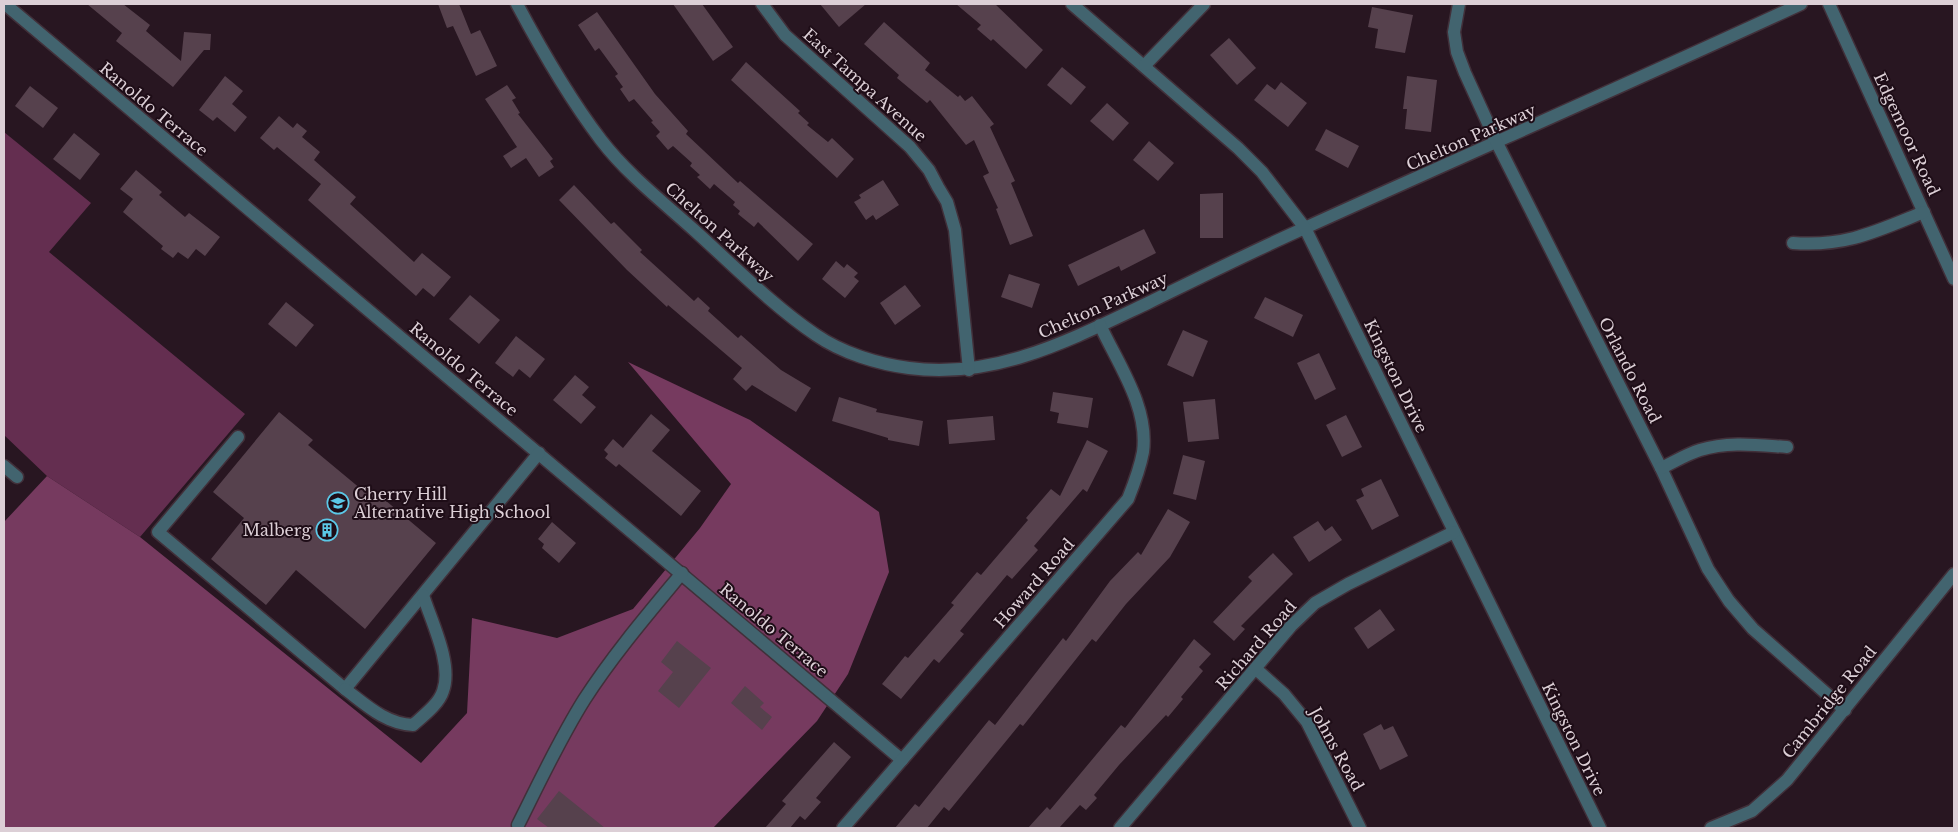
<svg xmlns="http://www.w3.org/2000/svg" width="1958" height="832" font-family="'Libre Baskerville',serif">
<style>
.green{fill:#642e50}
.forest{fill:#763a5f}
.building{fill:#56414d}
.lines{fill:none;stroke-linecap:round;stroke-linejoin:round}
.minor-casing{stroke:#41303a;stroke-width:15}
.minor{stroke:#42646f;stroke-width:12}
.labels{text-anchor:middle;stroke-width:4;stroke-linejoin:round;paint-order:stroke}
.street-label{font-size:16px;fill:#dccfd6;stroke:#1e0d17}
.poi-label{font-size:16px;fill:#dccfd6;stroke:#1e0d17;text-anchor:start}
</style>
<rect width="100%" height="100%" fill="#281621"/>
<polygon class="green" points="4,132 91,203 49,252 245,414 140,537 47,476 4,435"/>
<polygon class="forest" points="628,362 750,420 879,512 889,572 848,674 817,721 713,828 4,828 4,522 47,476 140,537 421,763 467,713 472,618 557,638 633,609 700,528 731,484"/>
<g class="building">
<polygon points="87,4 123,4 150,25 146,31 181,61 184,32 211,34 210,50 204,50 173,87 116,41 122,33"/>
<polygon points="438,4 459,4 471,34 480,30 497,66 476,76 453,26 447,28"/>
<polygon points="673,4 702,4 733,47 713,61"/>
<polygon points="820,4 866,4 839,27"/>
<polygon points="956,4 995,4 1043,50 1026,69 993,39 991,41 977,29 981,25"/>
<polygon points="1372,7 1413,15 1405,53 1375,48 1378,29 1368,27"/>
<polygon points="597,12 655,94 688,131 686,134 738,183 740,181 813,244 798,261 758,222 754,227 738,214 740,211 733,205 735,202 714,184 710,189 697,177 700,175 690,166 692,163 673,146 668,150 656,136 660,132 651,122 653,121 634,99 629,102 620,89 623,87 615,76 618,74 599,48 595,51 578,25"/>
<polygon points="884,22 930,63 925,70 958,97 960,95 965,101 972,96 994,124 990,127 1015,181 1011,183 1033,236 1010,245 996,209 998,208 983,176 989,173 974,140 966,145 930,100 927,103 897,78 899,75 864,44"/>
<polygon points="1229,38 1256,68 1237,85 1210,55"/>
<polygon points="746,62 800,111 798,113 809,123 807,125 828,142 832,138 854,159 837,178 731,80"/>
<polygon points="1062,67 1086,87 1071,105 1047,85"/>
<polygon points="225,76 243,91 232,104 247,117 235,132 217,117 213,121 199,110"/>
<polygon points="1407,76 1437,80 1431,132 1405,129 1407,109 1403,109"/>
<polygon points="1281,82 1307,103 1288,127 1254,100 1267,84 1275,90"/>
<polygon points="507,85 516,98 512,100 520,113 518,114 553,159 550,161 554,167 539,177 526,158 511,168 503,156 517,147 485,99"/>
<polygon points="30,86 58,108 43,128 15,106"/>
<polygon points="1107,103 1129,123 1113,141 1090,121"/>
<polygon points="279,116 293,128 297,123 307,131 302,137 320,152 314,160 356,197 350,204 414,262 422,253 451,277 434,297 423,288 416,296 308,200 321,184 277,147 274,150 260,138"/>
<polygon points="1326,129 1359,146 1348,168 1315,150"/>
<polygon points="74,133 100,154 80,180 53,159"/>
<polygon points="1149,141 1174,163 1158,181 1133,160"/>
<polygon points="136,170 162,192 159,195 185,217 189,213 220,237 205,256 196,249 188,259 178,252 173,258 161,249 163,246 123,212 133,199 120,189"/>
<polygon points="883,180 899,205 876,220 873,215 866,220 854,202 861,198 859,195"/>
<polygon points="574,185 611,224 614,222 642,250 640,252 694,301 698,297 710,308 708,311 738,338 741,335 781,370 811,388 796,412 752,385 746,391 733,379 742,368 668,305 667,307 627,270 559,200"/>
<polygon points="1223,193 1223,238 1200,238 1200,194"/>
<polygon points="1144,229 1156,253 1121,271 1119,266 1078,286 1068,265"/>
<polygon points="836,261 844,268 847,264 858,273 854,277 859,281 845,298 822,279"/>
<polygon points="1009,274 1040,284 1032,308 1001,297"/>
<polygon points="905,285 921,306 895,325 880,303"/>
<polygon points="470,295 500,320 479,344 449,319"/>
<polygon points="1265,297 1303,315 1293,337 1254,318"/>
<polygon points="286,302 314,325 296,347 268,324"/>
<polygon points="1183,330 1208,341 1193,377 1167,365"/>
<polygon points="516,336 545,359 530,378 519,369 513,377 495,363"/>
<polygon points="1319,353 1336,389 1315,400 1297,363"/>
<polygon points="575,375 589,387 582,395 596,407 581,424 553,400"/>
<polygon points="1053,392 1093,398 1088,428 1057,423 1059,413 1050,411"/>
<polygon points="839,397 877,409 876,412 923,421 919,446 888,440 888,438 832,421"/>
<polygon points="1215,399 1219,439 1188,442 1183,402"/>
<polygon points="279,412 313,440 308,445 367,494 372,489 436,543 365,629 296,570 266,605 211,559 244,518 213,492"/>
<polygon points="651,414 670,430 652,451 701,491 681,516 619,464 616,467 605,458 608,454 604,450 613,439 623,448"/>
<polygon points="1346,415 1362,447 1342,457 1326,425"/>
<polygon points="993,416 995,440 949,444 947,420"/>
<polygon points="1087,440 1108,451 1087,492 1083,489 1034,546 1038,550 1012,579 1007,575 960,631 964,634 939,663 934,659 901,699 882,684 905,656 908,658 954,605 951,603 977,572 981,575 1028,520 1026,518 1051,489 1060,496"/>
<polygon points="1183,455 1205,461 1196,500 1173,494"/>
<polygon points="1381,479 1399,516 1372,530 1356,500 1364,496 1361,489"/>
<polygon points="1168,509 1190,522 1170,557 1126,604 1096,642 1092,639 1023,726 1020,724 949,811 944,807 927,828 895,828 915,804 919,807 989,720 995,725 1063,638 1066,641 1110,581 1138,552 1141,555"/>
<polygon points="1318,521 1325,531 1332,526 1342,540 1309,562 1293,537"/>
<polygon points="552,522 576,543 559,563 542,548 544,544 538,539"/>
<polygon points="1273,553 1293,574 1241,626 1245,629 1234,641 1213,622 1252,581 1248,577"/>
<polygon points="1380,609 1395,630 1368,649 1354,628"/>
<polygon points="1194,639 1211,654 1199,667 1203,671 1181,697 1183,699 1168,717 1166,715 1119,765 1094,795 1097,798 1086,810 1080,805 1059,828 1028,828 1047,807 1050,810 1121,725 1125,728"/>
<polygon points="677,641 711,668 679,708 658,691 673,672 661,662"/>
<polygon points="745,686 764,703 760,707 772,717 762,730 731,703"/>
<polygon points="1381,724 1384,730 1393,726 1408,756 1380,770 1363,734"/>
<polygon points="834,742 851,757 816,798 821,802 805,820 800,816 790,828 765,828 786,804 782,801"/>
<polygon points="559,791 605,828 549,828 537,819"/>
</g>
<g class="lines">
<g class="minor-casing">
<g id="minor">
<polyline points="5,4 902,760"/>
<path d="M517 4C542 51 569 98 601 140 627 174 663 202 694 230 734 266 772 305 816 335 842 353 878 364 909 368 995 380 1072 339 1148 303 1201 277 1253 251 1307 227 1472 152 1637 80 1801 4"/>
<polyline points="762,4 785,35 910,147 929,170 938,187 947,202 955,230 969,370"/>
<polyline points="1072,4 1238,148 1262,172 1305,228 1600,828"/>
<polyline points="1459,4 1454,32 1457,52 1465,73 1497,143 1661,468 1708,569 1729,601 1753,629 1845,710"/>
<polyline points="1829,4 1954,279"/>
<polyline points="1145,65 1204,4"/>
<path d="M1793 243C1846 247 1877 231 1924 212"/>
<polyline points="238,437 158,532 345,689 539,453"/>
<polyline points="4,466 17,477"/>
<path d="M1661 468C1674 462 1687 454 1700 450 1728 441 1758 445 1787 447"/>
<polyline points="1256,669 1284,694 1307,722 1360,828"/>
<path d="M345 689C366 705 386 724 413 725 423 716 439 704 443 691 453 664 431 621 423 595"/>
<path d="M518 825C539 783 559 740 584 700 613 655 648 614 682 573"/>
<path d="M843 828 1128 499C1134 484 1140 468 1143 452 1149 407 1118 364 1100 325"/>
<polyline points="1120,828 1291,626 1315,603 1348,584 1454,532"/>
<polyline points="1711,828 1752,811 1787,780 1954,574"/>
</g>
</g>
<use href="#minor" class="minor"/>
</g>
<defs>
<g id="school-ring" transform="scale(1.125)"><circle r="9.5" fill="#1e0d17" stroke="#5bc8e7" stroke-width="1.5"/><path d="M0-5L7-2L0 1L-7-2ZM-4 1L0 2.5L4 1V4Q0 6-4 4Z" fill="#5bc8e7"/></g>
<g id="building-ring" transform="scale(1.125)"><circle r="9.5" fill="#1e0d17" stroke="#5bc8e7" stroke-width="1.5"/><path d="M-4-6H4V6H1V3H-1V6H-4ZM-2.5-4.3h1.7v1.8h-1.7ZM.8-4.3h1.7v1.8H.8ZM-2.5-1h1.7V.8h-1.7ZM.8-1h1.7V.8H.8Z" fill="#5bc8e7"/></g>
</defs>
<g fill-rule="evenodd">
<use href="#school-ring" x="338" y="503"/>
<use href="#building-ring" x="327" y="530"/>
</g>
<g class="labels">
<g class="street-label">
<text transform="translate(865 85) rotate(42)" y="6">East Tampa Avenue</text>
<text transform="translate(154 109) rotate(40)" y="6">Ranoldo Terrace</text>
<text transform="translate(1907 134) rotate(65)" y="6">Edgemoor Road</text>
<text transform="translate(1471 137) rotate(-24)" y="6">Chelton Parkway</text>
<text transform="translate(720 232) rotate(42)" y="6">Chelton Parkway</text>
<text transform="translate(1103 305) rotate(-24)" y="6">Chelton Parkway</text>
<text transform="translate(464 369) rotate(40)" y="6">Ranoldo Terrace</text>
<text transform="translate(1630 370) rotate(63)" y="6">Orlando Road</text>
<text transform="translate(1396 376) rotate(64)" y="6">Kingston Drive</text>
<text transform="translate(1034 583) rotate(-49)" y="6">Howard Road</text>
<text transform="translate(774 630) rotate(40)" y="6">Ranoldo Terrace</text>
<text transform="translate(1256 645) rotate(-49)" y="6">Richard Road</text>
<text transform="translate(1829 702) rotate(-51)" y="6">Cambridge Road</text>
<text transform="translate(1574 739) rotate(64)" y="6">Kingston Drive</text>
<text transform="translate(1337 749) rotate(61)" y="6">Johns Road</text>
</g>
<g class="poi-label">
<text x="354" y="500">Cherry Hill<tspan x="354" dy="18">Alternative High School</tspan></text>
<text x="311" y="536" text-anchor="end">Malberg</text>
</g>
</g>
<rect width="1958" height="832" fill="none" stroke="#dccfd6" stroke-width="10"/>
</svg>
